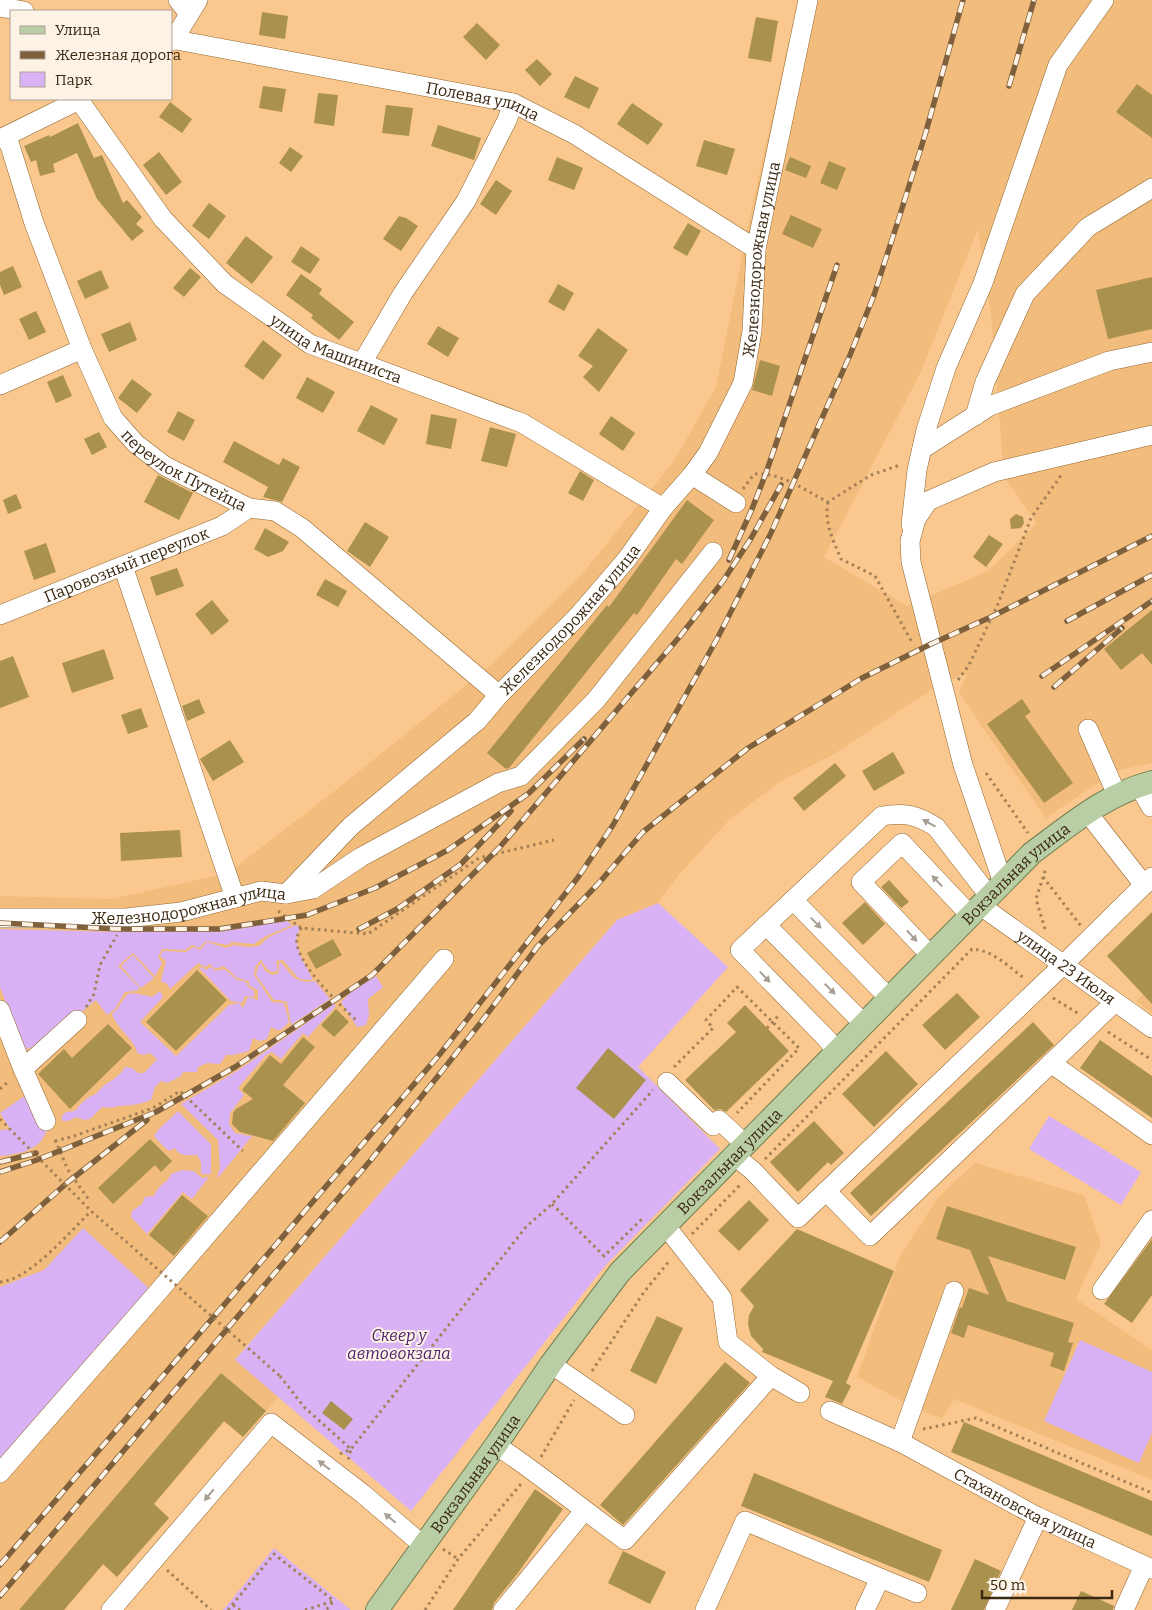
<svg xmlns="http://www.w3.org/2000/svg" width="1152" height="1610" font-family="Bitter,serif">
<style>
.built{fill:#f2bc7c;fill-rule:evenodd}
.green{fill:#d8b2f5}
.building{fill:#aa914d}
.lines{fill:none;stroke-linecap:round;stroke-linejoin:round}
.minor-casing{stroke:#91652c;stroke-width:20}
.major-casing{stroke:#707e4c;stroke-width:24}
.path{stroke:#a48056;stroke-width:3;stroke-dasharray:2.5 4;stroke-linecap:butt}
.minor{stroke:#fff;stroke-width:19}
.major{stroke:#bacea6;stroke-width:22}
.rail-casing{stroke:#7e603d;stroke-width:5.5}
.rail{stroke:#fcf2e6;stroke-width:4;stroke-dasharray:11;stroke-linecap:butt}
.path-bridge{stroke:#a48056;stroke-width:3;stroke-dasharray:2.5 4;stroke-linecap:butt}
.oneway{fill:#a79e94}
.labels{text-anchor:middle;stroke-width:4;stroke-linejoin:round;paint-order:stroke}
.street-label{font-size:16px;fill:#3b2811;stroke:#fcf2e6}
.park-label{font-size:16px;font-style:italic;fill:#50206e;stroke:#fcf2e6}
</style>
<rect width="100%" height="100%" fill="#fac88f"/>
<g class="built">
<path d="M798 0H1152V763L1116 771 1046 818 959 693 967 673 937 686 834 754 781 781 730 819 678 876 658 903 617 920 235 1359 279 1397 243 1437 224 1422 154 1504 169 1518 117 1577 103 1565 64 1610H0V896L112 899 228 873 346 782 491 665 582 574 674 461 716 387 750 216ZM978 229 991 315 1004 477 1037 523 988 571 907 606 824 557 920 374Z"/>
<polygon points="1152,986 1152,1013 1136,1001"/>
<polygon points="975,1163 1084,1195 1101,1243 1076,1299 1152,1350 1152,1480 954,1399 942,1419 913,1407 857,1377 900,1256 939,1196"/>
</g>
<g class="green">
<polygon points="658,903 728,967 638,1067 720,1149 605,1266 411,1511 235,1360 617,920"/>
<polygon points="287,921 292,925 266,936 254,944 232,942 227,945 206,941 199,948 192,945 185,950 162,949 158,957 162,963 155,976 133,953 118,966 139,987 139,990 125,992 115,1009 107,1015 96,1000 44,1043 24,1050 0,987 0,929 119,932 218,932"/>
<path d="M296 925 300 928 296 939 300 955 313 980 299 979 283 960 276 961 278 971C268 974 266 967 261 960L255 967 254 975 272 1002 284 1003 289 1022 281 1030H277L271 1027 267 1039 260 1041 253 1038 249 1051 233 1055H226L220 1064 207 1063 198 1067 197 1072H183L181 1076 167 1083 161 1081 155 1087 151 1100C141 1104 133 1105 122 1106 113 1106 113 1109 102 1107L90 1119 84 1120 76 1117 68 1121H63L61 1117 66 1112 75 1111C81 1103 87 1097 96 1094 104 1082 118 1080 125 1067L132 1068 138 1073H144L157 1059 150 1053 143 1055 137 1053C136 1041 117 1029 112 1014 121 1007 121 1000 129 993L139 994 152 997 160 991 163 997 140 1022 176 1056 229 1005 239 1003 243 1008 248 997 258 1000V990L249 986V981L237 978 224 966 215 969 210 964 205 967 198 963 170 989 167 984 161 981 166 961 160 956 163 951 186 952 193 947 200 950 207 942 226 948 234 945 248 947 259 946 269 937Z"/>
<polygon points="133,955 154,978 141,988 121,966"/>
<path d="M261 963 265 971 273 975 279 973V963H282C292 977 297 984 315 981L330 999 291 1025 287 1002 279 1000H274L256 975 258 967Z"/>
<polygon points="201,967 206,970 211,967 215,971 224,969 237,980 247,982 247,986 254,991 254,997 245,996 242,1003 231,1001 199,968"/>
<polygon points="376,976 383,987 368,999 369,1016 366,1025 357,1027 341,1002 350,993"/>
<polygon points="334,1004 336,1006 308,1037 303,1033 281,1059 272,1052 266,1055 238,1088 244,1095 230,1113 229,1124 235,1133 249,1136 253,1135 217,1179 220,1167 218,1140 181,1104 237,1071"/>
<path d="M26 1095 47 1130C40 1151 19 1154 0 1156V1130L10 1129 0 1113Z"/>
<path d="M178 1111 211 1144V1174H201V1162L197 1155C187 1155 180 1157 175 1148L170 1151 164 1147 154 1136 158 1130Z"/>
<polygon points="1049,1116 1141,1172 1121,1205 1029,1149"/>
<path d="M182 1170 194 1171 202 1178 209 1177 192 1199 183 1192 147 1234 131 1217 132 1211 142 1204 145 1197 154 1196C159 1183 167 1184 171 1174Z"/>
<polygon points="83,1228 152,1291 0,1466 0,1287 44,1270"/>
<polygon points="1080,1340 1152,1372 1152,1433 1139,1463 1044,1421"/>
<polygon points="274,1548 351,1610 223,1610"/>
</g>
<g class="building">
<polygon points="262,12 288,16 285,39 259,35"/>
<polygon points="756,17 778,21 771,62 748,58"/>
<polygon points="477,23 500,45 486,60 463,37"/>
<polygon points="537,59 552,74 540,86 525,70"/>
<polygon points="575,76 599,88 589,109 564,97"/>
<polygon points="1137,84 1152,95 1152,138 1116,112"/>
<polygon points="263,86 286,89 282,112 259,108"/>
<polygon points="318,93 338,95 334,126 314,123"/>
<polygon points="170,102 192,119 182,133 159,117"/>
<polygon points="632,103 663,124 648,145 617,124"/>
<polygon points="386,105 413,108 409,136 382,133"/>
<polygon points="78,123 94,158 102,155 123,203 127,200 142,217 136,224 144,231 132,241 97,199 77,153 53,164 55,172 40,176 36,160 31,162 24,146 49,135 50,137"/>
<polygon points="438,125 481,138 474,160 431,146"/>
<polygon points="704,140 735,149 727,175 696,166"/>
<polygon points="290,147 303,156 291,172 279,163"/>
<polygon points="159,152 182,182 166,195 143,165"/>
<polygon points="557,157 583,168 574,190 548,180"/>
<polygon points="790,157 811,166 806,178 785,170"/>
<polygon points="829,161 846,168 837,190 820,183"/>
<polygon points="496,180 512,191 496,215 480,204"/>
<polygon points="209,203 226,216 209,239 192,226"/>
<polygon points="791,215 822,229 813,248 782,234"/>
<polygon points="399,216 406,218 418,226 401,251 383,239"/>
<polygon points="688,223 701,231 687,256 673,248"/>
<polygon points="246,236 273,257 252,284 226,263"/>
<polygon points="301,246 320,259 310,274 291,262"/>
<polygon points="13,266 22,287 4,295 0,285 0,272"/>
<polygon points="190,268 201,277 184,297 173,288"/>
<polygon points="101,270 109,288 85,299 77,281"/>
<polygon points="301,274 322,289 319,294 354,322 339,340 311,318 313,315 286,295"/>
<polygon points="1152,277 1152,329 1108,339 1096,290"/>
<polygon points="558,284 574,293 564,311 548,302"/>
<polygon points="36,311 46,332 29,340 19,319"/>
<polygon points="130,322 137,340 109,352 101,334"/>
<polygon points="438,326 459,338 448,357 427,344"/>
<polygon points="598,328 628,350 599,392 583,377 593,366 578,356"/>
<polygon points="263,340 282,355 263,380 244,366"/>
<polygon points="760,360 780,366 772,396 752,390"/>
<polygon points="63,375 72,396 56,403 47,382"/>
<polygon points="307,377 335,392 323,413 296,398"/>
<polygon points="132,379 152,394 137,413 118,398"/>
<polygon points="371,405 398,419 384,445 357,431"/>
<polygon points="178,411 195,420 184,441 167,432"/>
<polygon points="431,414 457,419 451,449 426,444"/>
<polygon points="611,416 635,433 623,451 599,434"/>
<polygon points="490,427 516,434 507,467 481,461"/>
<polygon points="99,432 107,447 92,455 84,439"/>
<polygon points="234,441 279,465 283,458 300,467 282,502 263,497 268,487 223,462"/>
<polygon points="580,471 594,480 583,501 568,493"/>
<polygon points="158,475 193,493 179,520 144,502"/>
<polygon points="16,494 22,508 8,514 3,500"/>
<polygon points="687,500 714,520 682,564 676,559 637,615 634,613 509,768 506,769 487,753 607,605 609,607"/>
<polygon points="1016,514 1023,517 1024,523 1021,528 1011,529 1010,519"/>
<polygon points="365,522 389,537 370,567 347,551"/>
<polygon points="265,528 289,542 283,551 268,557 254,549"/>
<polygon points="989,535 1003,544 986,567 973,557"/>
<polygon points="46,543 56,572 34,580 24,551"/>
<polygon points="177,568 184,586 156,596 150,577"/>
<polygon points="325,579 347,591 338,607 316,595"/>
<polygon points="212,600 229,621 212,635 195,614"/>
<polygon points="1152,610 1152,665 1142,653 1121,670 1104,649"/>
<polygon points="104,649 114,679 72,693 62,663"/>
<polygon points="13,656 29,697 0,708 0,661"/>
<polygon points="199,699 205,713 187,721 182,706"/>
<polygon points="1022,699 1031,712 1025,716 1073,783 1044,803 987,724"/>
<polygon points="141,708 148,727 128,734 121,715"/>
<polygon points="230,740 244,762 213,781 200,759"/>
<polygon points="893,752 905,773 874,791 862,771"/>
<polygon points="835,763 846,776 804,811 793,798"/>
<polygon points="180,830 182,857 121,861 120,833"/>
<polygon points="889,880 909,902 901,908 881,887"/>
<polygon points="865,902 885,924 863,945 842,923"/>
<polygon points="1152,912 1152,1004 1107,956"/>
<polygon points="333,939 342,955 316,969 307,953"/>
<polygon points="197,970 227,1000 176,1051 146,1022"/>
<polygon points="957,993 980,1017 945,1050 922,1025"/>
<polygon points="745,1005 789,1051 726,1112 721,1109 714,1110 685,1080 736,1032 727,1023"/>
<polygon points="336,1009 349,1022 334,1037 321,1025"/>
<polygon points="1033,1022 1054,1045 871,1216 850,1193"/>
<polygon points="108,1024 132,1048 70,1109 38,1074 64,1049 72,1058"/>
<polygon points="303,1037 315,1047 283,1085 305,1103 273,1141 240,1132 232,1124 233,1113 236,1109 253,1099 242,1090 270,1055 281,1064"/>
<polygon points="1100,1040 1152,1076 1152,1118 1080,1068"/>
<polygon points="608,1048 646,1080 614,1119 576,1088"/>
<polygon points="886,1051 918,1084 874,1127 842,1094"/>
<polygon points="814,1121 844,1153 831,1165 828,1162 798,1192 770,1162"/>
<polygon points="150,1139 172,1161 161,1172 155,1165 113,1204 98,1188"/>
<polygon points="182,1195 208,1216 174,1256 149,1235"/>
<polygon points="749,1200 769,1220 739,1251 718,1231"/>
<polygon points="947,1206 1076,1247 1065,1280 988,1256 1007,1301 1074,1323 1068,1342 1073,1343 1064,1371 1050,1366 1054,1353 968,1325 964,1338 951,1333 960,1307 962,1308 969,1288 989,1295 970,1250 936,1239"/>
<polygon points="797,1229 894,1271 846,1383 851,1386 842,1404 825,1397 833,1381 762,1352 763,1349 751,1336 748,1324 749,1315 754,1306 740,1290"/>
<polygon points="1152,1239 1152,1295 1132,1323 1104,1304"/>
<polygon points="657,1316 683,1328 656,1384 630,1371"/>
<polygon points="725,1362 750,1383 623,1525 600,1505"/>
<polygon points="221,1373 266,1411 250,1429 243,1437 224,1421 154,1504 169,1518 117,1577 103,1564 64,1610 19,1610"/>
<polygon points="331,1401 353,1419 344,1430 322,1413"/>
<polygon points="964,1422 1152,1501 1152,1536 951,1452"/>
<polygon points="754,1473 942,1550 929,1582 741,1506"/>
<polygon points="535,1489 563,1509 518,1573 494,1603 492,1610 453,1610"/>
<polygon points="623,1551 666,1572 650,1604 608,1583"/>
<polygon points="975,1559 1001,1571 984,1610 951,1610"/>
<polygon points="1081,1591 1114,1606 1113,1610 1072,1610"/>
</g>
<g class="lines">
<g class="minor-casing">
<g id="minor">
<polyline points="178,0 189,14"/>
<polyline points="0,7 24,11"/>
<path id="s1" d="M171 39 513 103 574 134 756 249"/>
<polyline points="171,41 174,39 198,0"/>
<path id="s2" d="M79 100 163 219 225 284 310 344 522 423 663 508"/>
<path id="s3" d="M7 136 34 223 82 349 113 418 136 444 165 466 249 508 275 511 302 528 499 695"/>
<polyline points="0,139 81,99"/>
<polyline points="362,363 403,293 466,201 507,120 513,103"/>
<polyline points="0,385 82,349"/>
<polyline points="975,416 985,382 1025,294 1088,227 1152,188"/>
<polyline points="922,449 990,406 1109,361 1152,352"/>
<polyline points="692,475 736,503"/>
<polyline points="911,525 917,470 926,430 946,368 983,283 1058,65 1104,0"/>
<polyline points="123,566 235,898"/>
<path id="s4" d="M0 615 222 526 249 508"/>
<polyline points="1088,729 1117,795"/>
<polyline points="1139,786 1151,807"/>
<polyline points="1087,812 1144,885"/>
<polyline points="1003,883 963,765 911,562 910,541 916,519 928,501 994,472 1152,435"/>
<polyline points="286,894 313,889 361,857 498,783 521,776 596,700 713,552"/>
<polyline points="793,900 890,999"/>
<path id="s5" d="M981 906 1152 1028"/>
<path id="s6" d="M0 918H126L181 912 261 891 286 894 351 826 477 721 499 695 578 616 627 559 663 508 692 475 708 453 743 383 752 331 756 249 808 0"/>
<polyline points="766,925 864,1024"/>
<polyline points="931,956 861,882 902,843 971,916"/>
<polyline points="0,1010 23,1069 46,1121"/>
<path d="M837 1051 826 1038 740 950 882 816C904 812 917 815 936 827L990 897"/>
<polyline points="1051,1063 1152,1135"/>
<polyline points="23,1069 77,1020"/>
<polyline points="667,1082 713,1126 719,1120 746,1145"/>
<polyline points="735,1156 753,1171 798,1218 1063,965 1152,877"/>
<polyline points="826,1191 870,1236 1115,1002"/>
<polyline points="665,1225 722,1298 728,1342 771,1376 800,1393"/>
<polyline points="1102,1290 1152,1220"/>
<polyline points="551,1364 625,1415"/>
<path id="s7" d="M830 1411 900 1442 1038 1517 1152 1569"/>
<polyline points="900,1442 954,1291"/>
<path d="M496 1445C541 1475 582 1509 625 1540L771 1376"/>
<polyline points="0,1473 158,1292 444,959"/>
<polyline points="880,1578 917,1593"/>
<polyline points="111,1610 271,1423 363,1494 424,1546"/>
<polyline points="503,1610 584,1511"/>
<polyline points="705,1610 745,1521 880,1578 865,1610"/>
<polyline points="995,1610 1038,1517"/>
<polyline points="1124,1610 1144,1566"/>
</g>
</g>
<g class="major-casing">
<g id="major">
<path id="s8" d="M377 1610 496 1445 551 1364 620 1272 1032 853C1070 825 1106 794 1152 782"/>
</g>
</g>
<g class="path">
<path d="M743 489 754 474C781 472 804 490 828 502L871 475 900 465"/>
<path d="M828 502C824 522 833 540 841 559L875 576 913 644"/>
<polyline points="958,680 969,665 998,604 1031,518 1062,474"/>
<polyline points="986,773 1028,833"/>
<polyline points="1043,877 1081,926"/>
<polyline points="278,911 301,928 368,934 479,858 554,840"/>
<path d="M301 928C300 931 297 935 297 939 294 962 341 1006 357 1021"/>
<polyline points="1045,929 1036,899 1046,868"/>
<polyline points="1053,998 1079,1014"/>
<polyline points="86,1007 94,994 100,965 117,935"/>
<polyline points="767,1028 780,1014"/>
<polyline points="1108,1032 1152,1060"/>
<polyline points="674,1067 713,1028 706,1020 737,987 799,1048 737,1113"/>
<polyline points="0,1089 9,1081"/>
<polyline points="55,1140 68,1170 89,1200"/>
<polyline points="55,1141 74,1136 153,1108 180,1091 243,1151"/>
<path d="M765 1159 972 949C993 950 1009 967 1025 979"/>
<polyline points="552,1204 604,1256 643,1218"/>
<polyline points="692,1234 742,1183"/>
<path d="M0 1282C29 1280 70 1232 91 1211"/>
<polyline points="592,1371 644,1292 670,1260"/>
<polyline points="280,1376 304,1407 351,1449 348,1461"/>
<polyline points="923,1429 976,1418 1152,1493"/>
<polyline points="340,1454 351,1449 526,1227 552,1204 653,1090"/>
<polyline points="541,1457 574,1400"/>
<polyline points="443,1549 458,1559"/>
<polyline points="167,1570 211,1610"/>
<polyline points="233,1605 240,1610"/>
<polyline points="228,1610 274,1554 334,1601"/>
<polyline points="305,1610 334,1601 326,1610"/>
<polyline points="425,1610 458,1559 521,1484"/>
</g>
<use href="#minor" class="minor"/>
<use href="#major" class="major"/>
<g class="rail-casing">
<g id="rail">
<polyline points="1009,86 1034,0"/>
<polyline points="729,560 752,509 766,473 837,265"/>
<polyline points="1067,621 1152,575"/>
<polyline points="1042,676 1152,601"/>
<polyline points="1054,687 1122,628"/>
<polyline points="0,923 120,929 219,929 307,915 375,888 448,850 529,793 584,739"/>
<polyline points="359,929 397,909 461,864 511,811"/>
<polyline points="0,1162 36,1153"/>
<polyline points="0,1172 37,1160 156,1112 235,1067 372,975 499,848 681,635 723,581 750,540 781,485"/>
<polyline points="0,1242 68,1182 147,1120"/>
<polyline points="0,1565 440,1054 579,876 613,825 717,639 771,533 850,355 874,295 898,221 925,135 963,0"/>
<polyline points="0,1596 370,1161 482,1021 538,946 598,884 643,832 748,748 862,678 931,644 991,617 1152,536"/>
</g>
</g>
<use href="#rail" class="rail"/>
<polyline class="path-bridge" points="0,1119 91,1211 280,1376"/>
</g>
<defs><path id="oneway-solid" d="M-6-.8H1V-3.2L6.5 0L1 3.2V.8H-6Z" transform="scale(1.25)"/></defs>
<g class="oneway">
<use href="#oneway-solid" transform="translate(929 823) rotate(-151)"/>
<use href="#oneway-solid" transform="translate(937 881) rotate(-133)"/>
<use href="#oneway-solid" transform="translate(816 923) rotate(46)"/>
<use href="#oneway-solid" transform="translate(912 936) rotate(47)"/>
<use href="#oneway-solid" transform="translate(765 977) rotate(46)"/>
<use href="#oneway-solid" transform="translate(830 989) rotate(45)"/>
<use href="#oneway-solid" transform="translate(324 1465) rotate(-142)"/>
<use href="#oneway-solid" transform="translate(209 1495) rotate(130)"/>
<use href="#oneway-solid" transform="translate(390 1518) rotate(-140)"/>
</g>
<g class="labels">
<g class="street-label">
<text dy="6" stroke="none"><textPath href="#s1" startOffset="318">Полевая улица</textPath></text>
<text dy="6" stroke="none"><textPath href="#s6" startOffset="1105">Железнодорожная улица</textPath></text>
<text dy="6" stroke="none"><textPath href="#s2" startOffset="365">улица Машиниста</textPath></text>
<text dy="6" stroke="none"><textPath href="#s3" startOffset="391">переулок Путейца</textPath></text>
<text dy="6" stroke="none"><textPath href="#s4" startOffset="136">Паровозный переулок</textPath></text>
<text dy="6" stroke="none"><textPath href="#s6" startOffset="685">Железнодорожная улица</textPath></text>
<text dy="6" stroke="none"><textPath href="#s8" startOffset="978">Вокзальная улица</textPath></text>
<text dy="6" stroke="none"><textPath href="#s6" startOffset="190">Железнодорожная улица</textPath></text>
<text dy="6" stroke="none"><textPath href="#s5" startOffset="105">улица 23 Июля</textPath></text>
<text dy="6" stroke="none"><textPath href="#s8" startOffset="572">Вокзальная улица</textPath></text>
<text dy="6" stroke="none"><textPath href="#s8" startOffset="168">Вокзальная улица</textPath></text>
<text dy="6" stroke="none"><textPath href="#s7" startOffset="218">Стахановская улица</textPath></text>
</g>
<g class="park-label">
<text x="399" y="1341">Сквер у<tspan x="399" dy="18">автовокзала</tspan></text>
</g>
</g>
<rect x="10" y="10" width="162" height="90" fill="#fcf2e6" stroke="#afa191"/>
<rect x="20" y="26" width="25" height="8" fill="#bacea6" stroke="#afa191"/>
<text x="55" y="35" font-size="15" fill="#3b2811">Улица</text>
<rect x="20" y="51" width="25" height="8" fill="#7e603d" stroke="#afa191"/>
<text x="55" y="60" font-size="15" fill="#3b2811">Железная дорога</text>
<rect x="20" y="72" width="25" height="15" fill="#d8b2f5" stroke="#afa191"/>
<text x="55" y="85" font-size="15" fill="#3b2811">Парк</text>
<path d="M982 1590v8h130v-8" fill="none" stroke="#3b2811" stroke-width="2.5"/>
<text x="990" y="1590" font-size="15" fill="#3b2811" stroke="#fcf2e6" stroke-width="4" paint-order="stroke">50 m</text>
</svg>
